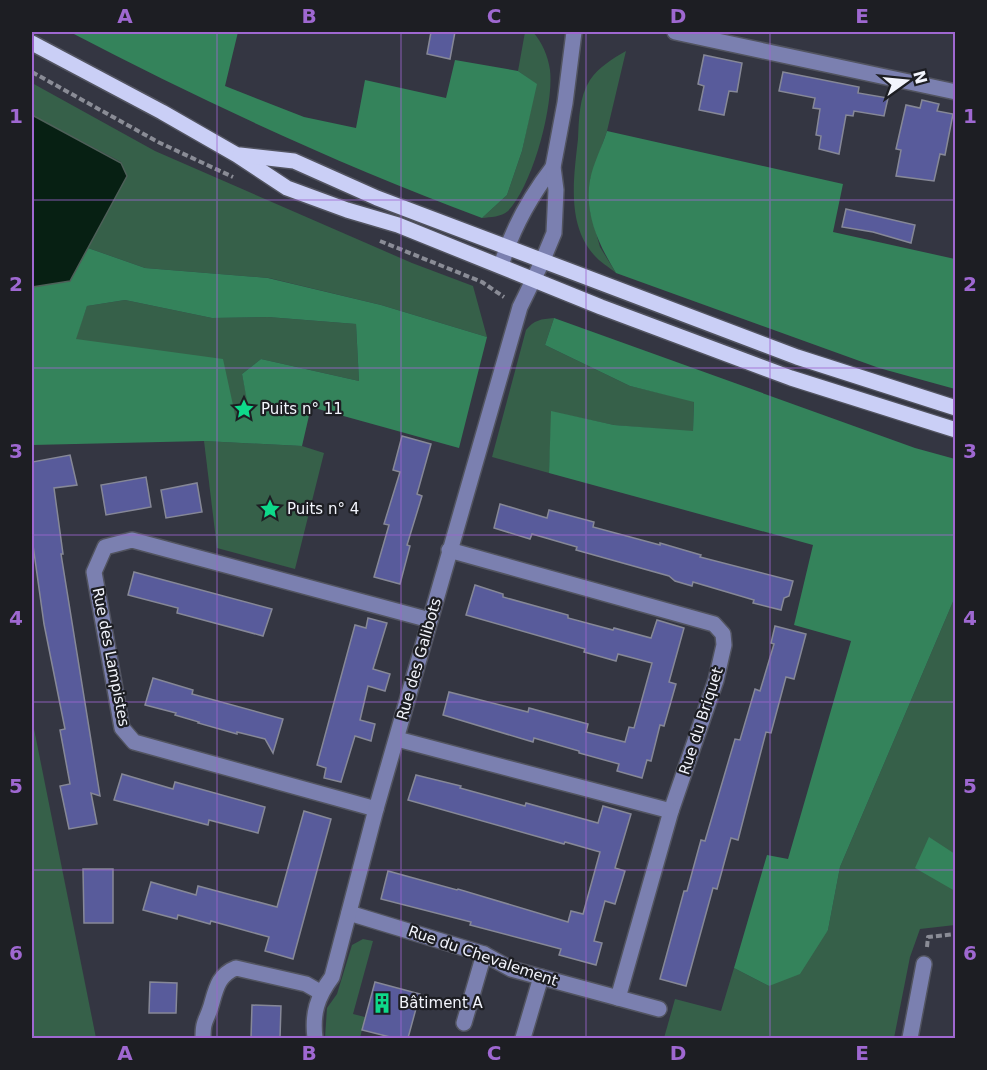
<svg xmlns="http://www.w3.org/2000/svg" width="987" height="1070" font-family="'DejaVu Sans',sans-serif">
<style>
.green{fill:#366049}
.forest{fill:#34835b;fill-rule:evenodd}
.water{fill:#072013;stroke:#4e6059;stroke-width:1.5}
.building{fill:#585b9b;stroke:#868897;stroke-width:1.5}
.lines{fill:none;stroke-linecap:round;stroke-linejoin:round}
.minor-casing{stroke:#525460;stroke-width:18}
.major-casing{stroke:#525460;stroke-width:18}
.path{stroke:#8a8c96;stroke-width:4;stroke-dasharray:6 3;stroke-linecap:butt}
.minor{stroke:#7b80b0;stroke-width:15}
.major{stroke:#cacff6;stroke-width:15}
.grid{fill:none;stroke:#9f68d1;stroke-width:1.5;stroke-opacity:0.55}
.labels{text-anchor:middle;stroke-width:4.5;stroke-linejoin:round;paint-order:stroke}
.poi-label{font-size:15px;fill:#f2f4fc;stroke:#1d1e23;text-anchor:start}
.street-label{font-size:15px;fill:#f2f4fc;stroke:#1d1e23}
.neatline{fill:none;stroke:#9f68d1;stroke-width:2}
.grid-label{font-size:20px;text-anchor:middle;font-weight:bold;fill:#9f68d1}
</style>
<rect width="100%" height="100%" fill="#343642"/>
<g class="green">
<path d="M525 32H533C542 42 548 56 550 70 554 105 533 185 508 211 501 217 491 217 482 218L507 195 522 151 536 84 518 71Z"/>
<path d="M626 51 607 131 590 180V211L600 247 616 273C609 267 600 262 594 255 566 224 574 176 578 139 579 119 579 97 590 80 599 67 612 59 626 51Z"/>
<polygon points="32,83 155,151 412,263 473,286 487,337 381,305 269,278 145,268 88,248 127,176 121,162 32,115"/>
<polygon points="125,300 212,318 268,317 356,324 359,381 261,359 242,374 251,417 236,419 75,339 87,306"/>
<path d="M554 318 545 345 630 386 694 401 693 432 614 425 552 412 549 473 492 457 526 330C534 320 541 319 554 318Z"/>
<polygon points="204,441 302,446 324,453 295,569 217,548"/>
<polygon points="955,597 955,925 920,929 910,957 894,1038 664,1038 675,999 721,1011 734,968 769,986 828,930 840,867"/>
<polygon points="32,719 96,1038 32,1038"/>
<polygon points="363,939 373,941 353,1014 365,1017 360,1038 325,1038 327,1008 337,994 352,945"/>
</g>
<g class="forest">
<path d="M70 32H238L225 86 304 117 356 128 365 80 446 98 455 60 518 71 537 84 522 151 507 195 482 218C340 165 204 102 70 32Z"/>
<path d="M607 131 843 184 833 232 955 259V389L879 368 616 273C599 245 584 214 590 180 593 164 602 147 607 131Z"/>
<path d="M88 248 145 268 268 278 381 305 487 337 459 448 311 407 302 446 204 441 32 445V334L34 331 32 326V287L70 281ZM125 300 212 318 268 317 356 324 359 381 261 359 242 374 250 417 236 419 223 359 76 339 87 306Z"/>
<polygon points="554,318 915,448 955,459 955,597 840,867 828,930 800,974 769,986 734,968 767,855 788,859 851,641 794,625 813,545 549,473 551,411 614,425 693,431 694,402 630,386 545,345"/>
<polygon points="929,837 955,854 955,891 915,868"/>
</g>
<polygon class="water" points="32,115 121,163 127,176 70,281 32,287"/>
<g class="building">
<polygon points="431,32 455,32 450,59 427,54"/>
<polygon points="704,55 742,63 737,92 729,91 724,115 699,110 704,86 698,84"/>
<polygon points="783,72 859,87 858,93 888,98 884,116 854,111 853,116 846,115 839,154 819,149 821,136 816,135 820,109 813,108 815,98 779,91"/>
<polygon points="922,100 939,104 937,111 953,114 945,155 940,154 934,181 896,176 901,150 896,149 906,105 920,108"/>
<polygon points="846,209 915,225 911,243 873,232 842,227"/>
<polygon points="402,436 431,444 417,494 422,496 407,545 410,546 400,584 374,577 389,525 384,524 400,472 393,470"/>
<polygon points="70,455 77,485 54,488 63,554 61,554 100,796 91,793 97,824 69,829 60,786 70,784 60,730 65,729 44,624 32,538 32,462"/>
<polygon points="146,477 151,507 106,515 101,485"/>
<polygon points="197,483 202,512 166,518 161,490"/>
<polygon points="500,504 547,518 549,510 594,522 593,527 660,545 660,543 701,555 700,557 793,581 789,596 784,598 781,610 753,603 754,600 693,582 692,586 675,581 669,576 576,550 577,547 532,534 530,539 494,528"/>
<polygon points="134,572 272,609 263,636 177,613 178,608 128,595"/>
<polygon points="475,585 503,594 503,597 568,615 568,618 613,630 614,628 651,638 657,620 684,628 669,682 676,684 664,726 660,725 651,761 647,760 642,778 617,771 619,764 579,753 579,751 534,738 533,742 443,715 449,692 528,712 529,708 588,724 586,732 625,742 629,727 634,728 652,663 618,654 616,661 584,652 585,649 466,615"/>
<polygon points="368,618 387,623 373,669 390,674 385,691 368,686 360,720 375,724 373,732 371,741 355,736 341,782 324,778 326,768 317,765 355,625 366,628"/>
<polygon points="775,626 806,634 794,679 786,677 771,733 766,732 738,840 731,838 717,889 713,888 686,986 660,979 684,891 687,891 701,840 705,841 735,739 740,740 755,689 760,691 774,644 771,643"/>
<polygon points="153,678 193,690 192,694 283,719 273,753 265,739 237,732 237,734 198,723 199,722 175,715 176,713 145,705"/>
<polygon points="122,774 173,789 175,782 265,807 258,833 209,820 208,825 114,800"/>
<polygon points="416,775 461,786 460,788 489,796 525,806 526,803 598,823 603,806 631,814 615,868 625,871 615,904 605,901 594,941 602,943 596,965 559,955 561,949 470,925 471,922 381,899 388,871 457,890 458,889 568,922 571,911 583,914 600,852 565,842 564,844 408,800"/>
<polygon points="304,811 331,819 293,959 265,951 269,937 211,921 210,924 178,915 177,919 143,910 151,882 196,895 198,886 277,907"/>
<polygon points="83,869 113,869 113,923 84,923"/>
<polygon points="150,982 177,983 176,1013 149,1013"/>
<polygon points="375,982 420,994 408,1038 394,1038 362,1030"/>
<polygon points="252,1005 281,1006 280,1038 251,1038"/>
</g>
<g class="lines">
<g class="minor-casing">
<g id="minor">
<polyline points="675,32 956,92"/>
<path d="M501 266C512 229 529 198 553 167"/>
<polyline points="449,550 714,624 723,634 724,645 716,680 671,811 618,998"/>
<polyline points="397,739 671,811"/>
<polyline points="376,809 134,742 122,728 94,572 105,547 132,540 430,620"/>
<polyline points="349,913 484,954 511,969 659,1009"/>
<polyline points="464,1023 484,954"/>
<path d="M203 1038C203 1020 206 1022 211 1006 216 989 218 975 236 968L306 984 320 992"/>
<path d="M315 1038C312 1014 317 997 332 977L376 809 520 307 542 262 554 233 556 190 553 167 565 103 574 32"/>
<polyline points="523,1038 541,977"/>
<polyline points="910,1038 924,964"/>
</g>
</g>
<g class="major-casing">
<g id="major">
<polyline points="32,43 162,112 237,155 287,188 347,210 398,225 601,307 791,378 956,430"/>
<polyline points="240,155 294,161 377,198 797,357 956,408"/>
</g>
</g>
<g class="path">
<polyline points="32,72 158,142 233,177"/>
<polyline points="380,241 482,282 504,297"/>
<polyline points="927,947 928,937 956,934"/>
</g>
<use href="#minor" class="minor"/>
<use href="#major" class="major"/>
</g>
<path class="grid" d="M217 32V1038M401 32V1038M586 32V1038M770 32V1038M32 200H956M32 368H956M32 535H956M32 702H956M32 870H956"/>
<defs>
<g id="sight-bare" transform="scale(1.62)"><path d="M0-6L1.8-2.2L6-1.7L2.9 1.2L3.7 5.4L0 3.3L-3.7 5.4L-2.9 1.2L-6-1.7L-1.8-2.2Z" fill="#0ed98a" stroke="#1d1e23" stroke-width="2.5" paint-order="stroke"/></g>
<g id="building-bare" transform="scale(1.62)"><path d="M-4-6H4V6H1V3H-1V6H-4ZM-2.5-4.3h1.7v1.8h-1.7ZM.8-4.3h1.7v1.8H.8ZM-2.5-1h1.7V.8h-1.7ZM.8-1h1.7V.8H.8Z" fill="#0ed98a" stroke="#1d1e23" stroke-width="2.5" paint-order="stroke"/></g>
</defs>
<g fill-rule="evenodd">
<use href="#sight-bare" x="244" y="409"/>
<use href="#sight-bare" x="270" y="509"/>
<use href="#building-bare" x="382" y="1003"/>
</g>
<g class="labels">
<g class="poi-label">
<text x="261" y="414">Puits n° 11</text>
<text x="287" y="514">Puits n° 4</text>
<text x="399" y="1008">Bâtiment A</text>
</g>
<g class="street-label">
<text transform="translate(111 657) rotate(79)" y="5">Rue des Lampistes</text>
<text transform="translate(419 659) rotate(-74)" y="5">Rue des Galibots</text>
<text transform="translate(701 721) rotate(-72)" y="5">Rue du Briquet</text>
<text transform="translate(483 956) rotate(19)" y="5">Rue du Chevalement</text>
</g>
</g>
<rect width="987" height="1070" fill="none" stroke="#1d1e23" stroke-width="66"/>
<g transform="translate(906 81) rotate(75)" stroke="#1d1e23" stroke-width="4.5" paint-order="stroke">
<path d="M0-4.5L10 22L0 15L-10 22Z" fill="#f2f4fc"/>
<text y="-9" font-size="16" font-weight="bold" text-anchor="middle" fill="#f2f4fc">N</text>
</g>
<rect x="33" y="33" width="921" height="1004" class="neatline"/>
<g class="grid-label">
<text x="125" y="23">A</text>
<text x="309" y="23">B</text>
<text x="494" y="23">C</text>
<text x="678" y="23">D</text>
<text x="862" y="23">E</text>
<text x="16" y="123">1</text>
<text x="970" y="123">1</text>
<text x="16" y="291">2</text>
<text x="970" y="291">2</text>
<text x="16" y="458">3</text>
<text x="970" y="458">3</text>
<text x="16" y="625">4</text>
<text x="970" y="625">4</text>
<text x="16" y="793">5</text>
<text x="970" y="793">5</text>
<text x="16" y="960">6</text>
<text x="970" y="960">6</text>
<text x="125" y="1060">A</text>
<text x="309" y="1060">B</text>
<text x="494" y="1060">C</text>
<text x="678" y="1060">D</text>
<text x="862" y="1060">E</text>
</g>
</svg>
